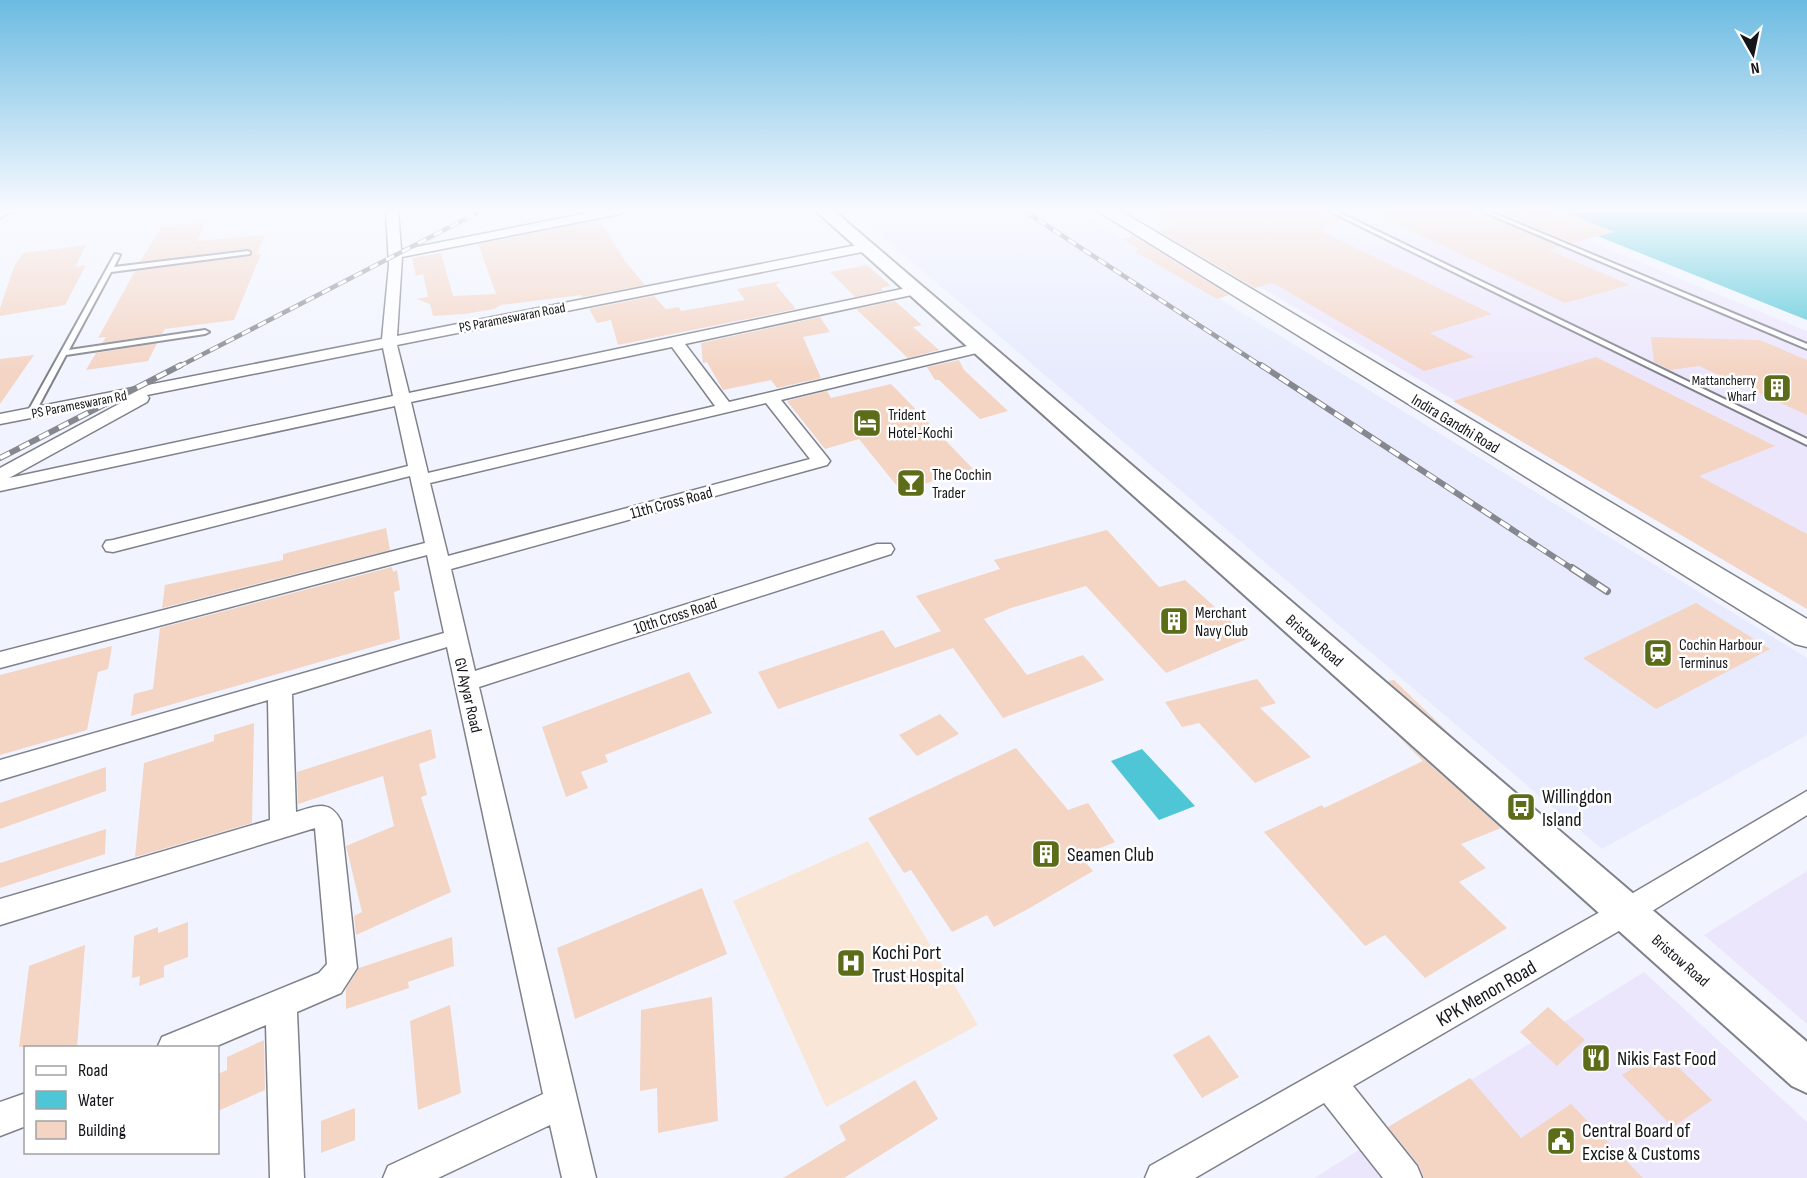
<svg xmlns="http://www.w3.org/2000/svg" width="1807" height="1178" font-family="'Sofia Sans Condensed',sans-serif">
<style>
.built{fill:#e7ebfd}
.industrial{fill:#ece6fc}
.medical{fill:#fae6d6}
.water{fill:#4fc6d6}
.building{fill:#f4d4c3}
.lines{fill:none;stroke-linecap:round;stroke-linejoin:round}
.lane-casing{stroke:#7f818a;stroke-width:4}
.street-casing{stroke:#7f818a;stroke-width:3}
.secondary-casing{stroke:#7f818a;stroke-width:4}
.highway-casing{stroke:#7f818a;stroke-width:3}
.lane{fill:#fff;fill-rule:evenodd}
.street{fill:#fff;fill-rule:evenodd}
.secondary{fill:#fff;fill-rule:evenodd}
.highway{fill:#fff;fill-rule:evenodd}
.rail-far2-casing{stroke:#86888f;stroke-width:4.5}
.rail-far1-casing{stroke:#86888f;stroke-width:6}
.rail-casing{stroke:#86888f;stroke-width:8}
.rail-far2{stroke:#fff;stroke-width:3;stroke-dasharray:9;stroke-linecap:butt}
.rail-far1{stroke:#fff;stroke-width:4;stroke-dasharray:11;stroke-linecap:butt}
.rail{stroke:#fff;stroke-width:5;stroke-dasharray:15;stroke-linecap:butt}
.labels{text-anchor:middle;stroke-width:5;stroke-linejoin:round;paint-order:stroke}
.far-street-label{font-size:14px;fill:#141519;stroke:#fff}
.far-poi-label{font-size:14px;fill:#141519;stroke:#fff;text-anchor:end}
.poi-label{font-size:16px;fill:#141519;stroke:#fff;text-anchor:start}
.street-label{font-size:16px;fill:#141519;stroke:#fff}
.near-poi-label{font-size:20px;fill:#141519;stroke:#fff;text-anchor:start}
.near-street-label{font-size:20px;fill:#141519;stroke:#fff}
</style>
<rect width="100%" height="100%" fill="#f1f4fe"/>
<polygon class="built" points="851,210 1074,210 1807,658 1807,735 1602,849"/>
<g class="industrial">
<polygon points="1128,210 1514,210 1807,331 1807,606"/>
<polygon points="1807,871 1807,1024 1704,935"/>
<polygon points="1644,972 1807,1122 1807,1178 1314,1178"/>
</g>
<polygon class="medical" points="868,841 978,1025 826,1107 733,901"/>
<g class="water">
<polygon points="1533,210 1807,210 1807,320 1540,213"/>
<polygon points="1142,749 1195,806 1159,820 1111,761"/>
</g>
<g class="building">
<polygon points="1147,210 1325,210 1345,221 1317,229 1492,314 1430,333 1474,357 1424,371 1273,283 1255,288 1158,231 1176,226"/>
<polygon points="1366,210 1477,210 1560,247 1549,250 1630,285 1565,303"/>
<polygon points="1491,210 1558,210 1615,232 1572,243"/>
<polygon points="600,220 625,261 645,285 582,297 581,295 501,305 494,309 464,314 433,316 430,304 416,299 428,297 423,274 416,276 412,258 441,253 453,296 496,294 478,244"/>
<polygon points="206,222 197,241 265,235 257,254 261,254 234,320 165,329 162,334 102,343 106,337 98,338 135,271 252,255 252,252 248,249 140,262 162,226"/>
<polygon points="1134,236 1229,295 1217,299 1134,251 1140,250 1122,239"/>
<polygon points="86,245 75,267 86,265 65,305 0,316 0,308 14,267 23,253"/>
<polygon points="867,265 891,286 881,288 883,291 855,297 830,272"/>
<polygon points="781,281 776,285 796,309 618,345 611,320 597,323 589,309 654,296 666,309 679,307 681,311 745,300 737,289"/>
<polygon points="895,301 922,325 913,327 939,350 908,358 856,309"/>
<polygon points="820,317 830,332 803,337 821,378 777,388 771,380 723,390 707,362 703,363 701,343"/>
<polygon points="1651,337 1760,340 1807,360 1807,415 1699,366 1670,370 1654,362"/>
<polygon points="157,343 148,361 86,370 96,353"/>
<polygon points="34,355 0,404 0,359"/>
<polygon points="1596,357 1775,446 1699,476 1807,534 1807,609 1453,401"/>
<polygon points="959,360 964,370 1008,411 980,419 939,380 935,380 927,367"/>
<polygon points="891,384 896,389 973,469 901,491 859,439 825,449 787,401 827,391 831,398"/>
<polygon points="386,528 390,550 162,608 165,585 283,560 283,554"/>
<polygon points="1107,530 1159,587 1185,580 1249,638 1166,673 1086,586 1011,608 984,619 1027,675 1083,655 1104,680 1003,718 953,648 778,709 758,672 883,630 895,648 941,631 916,596 1000,569 994,560"/>
<polygon points="392,567 393,572 397,570 400,590 394,592 400,639 131,716 134,694 153,689 160,628"/>
<polygon points="1696,603 1770,649 1656,709 1583,658"/>
<polygon points="112,646 108,669 98,672 87,730 0,755 0,675"/>
<polygon points="689,672 712,713 605,755 608,762 581,772 588,788 566,797 542,727"/>
<polygon points="1257,679 1276,703 1260,708 1311,757 1255,783 1199,723 1182,727 1165,702"/>
<polygon points="1394,680 1452,736 1388,681"/>
<polygon points="940,714 959,734 917,756 899,735"/>
<polygon points="254,723 252,823 135,857 144,763 214,741 214,735"/>
<polygon points="431,729 436,758 419,764 427,795 421,797 451,892 356,935 354,916 362,912 346,846 394,826 383,776 298,804 297,772"/>
<polygon points="1397,735 1501,828 1461,844 1486,868 1459,882 1507,928 1425,978 1385,935 1365,946 1264,832 1322,805 1324,808 1423,761"/>
<polygon points="1016,748 1068,810 1088,803 1115,842 1080,856 1093,871 1028,909 994,927 987,915 952,932 911,870 904,873 868,818"/>
<polygon points="106,767 106,791 0,829 0,803"/>
<polygon points="106,829 105,854 0,888 0,863"/>
<polygon points="702,888 727,954 575,1019 557,948"/>
<polygon points="188,922 188,957 164,966 164,977 139,986 140,976 132,978 134,936 158,927 158,933"/>
<polygon points="452,937 454,966 408,982 409,988 346,1009 346,989 359,968"/>
<polygon points="85,945 77,1047 19,1047 29,966"/>
<polygon points="712,997 718,1121 658,1133 657,1088 640,1091 641,1010"/>
<polygon points="450,1005 461,1093 418,1110 410,1021"/>
<polygon points="1548,1007 1585,1040 1557,1066 1520,1032"/>
<polygon points="1209,1035 1239,1077 1202,1098 1173,1055"/>
<polygon points="264,1040 265,1090 218,1111 218,1074 227,1070 227,1057"/>
<polygon points="1661,1050 1712,1100 1673,1127 1622,1075"/>
<polygon points="1470,1078 1521,1138 1571,1104 1643,1178 1424,1178 1419,1165 1388,1127"/>
<polygon points="915,1080 938,1119 844,1178 783,1178 846,1140 839,1126"/>
<polygon points="355,1108 355,1140 321,1153 321,1121"/>
</g>
<g class="lines">
<g class="lane-casing">
<g id="lane">
<polygon points="1327,210 1334,210 1807,439 1807,445"/>
<polygon points="1479,210 1486,210 1807,344 1807,349"/>
<polygon points="248,251 250,252 250,254 111,272 69,350 205,330 209,332 205,334 66,355 35,413 34,415 28,415 27,413 115,254 120,255 114,267"/>
</g>
</g>
<g class="street-casing">
<g id="street">
<polygon points="0,210 16,210 0,218"/>
<path d="M386 210H398L401 250 603 210H626L620 214 402 257 397 336 867 243 873 247 867 251 397 345 409 393 916 286 921 287V293L685 344 729 402 980 343 988 348 985 351 781 400 827 457 830 461 827 465 451 569 475 671 877 544H891L894 549 891 554 479 687 596 1178H562L550 1125 438 1178H383L388 1166 543 1094 447 647 292 694 296 812C316 806 330 799 341 821L357 968 341 993 297 1012 304 1178H270L266 1025 212 1048H157L162 1037 319 973 327 964 315 828 0 925V899L270 820 268 700 0 780V760L444 633 427 555 0 668V652L425 543 410 476 113 552 106 551 103 546 106 541 113 540 408 466 395 406 0 491V468L128 399 0 424V414L382 339 389 265ZM672 347 715 406 428 473 411 402ZM383 348 393 396 9 478 147 402 149 398 147 395ZM766 403 810 459 448 556 430 483Z"/>
<polygon points="1807,791 1807,815 1636,921 1353,1086 1417,1166 1422,1178 1383,1178 1324,1103 1195,1178 1145,1178 1150,1166 1616,903"/>
<polygon points="26,1093 26,1126 0,1136 0,1102"/>
</g>
</g>
<g class="secondary-casing">
<polygon id="secondary" points="815,210 833,210 1807,1042 1807,1093 1792,1086"/>
</g>
<g class="highway-casing">
<polygon id="highway" points="1096,210 1119,210 1807,619 1807,647 1795,644"/>
</g>
<use href="#lane" class="lane"/>
<use href="#street" class="street"/>
<use href="#secondary" class="secondary"/>
<use href="#highway" class="highway"/>
<g class="rail-far2-casing">
<g id="rail-far2">
<polyline points="1023,210 1263,367"/>
<polyline points="178,367 483,210"/>
</g>
</g>
<g class="rail-far1-casing">
<g id="rail-far1">
<polyline points="1261,365 1574,570"/>
<polyline points="0,458 181,365"/>
</g>
</g>
<g class="rail-casing">
<polyline id="rail" points="1572,568 1607,591"/>
</g>
<use href="#rail-far2" class="rail-far2"/>
<use href="#rail-far1" class="rail-far1"/>
<use href="#rail" class="rail"/>
</g>
<linearGradient id="sky" x2="0" y2="1"><stop stop-color="#6bbbe1"/><stop offset="0.56" stop-color="#f9faff"/><stop offset="1" stop-color="#f9faff" stop-opacity="0"/></linearGradient>
<rect width="1807" height="375" fill="url(#sky)"/>
<defs>
<g id="building-square" transform="scale(1.5)"><rect x="-9" y="-9" width="18" height="18" rx="4" fill="#5c6c18" stroke="#fff"/><path d="M-4-6H4V6H1V3H-1V6H-4ZM-2.5-4.3h1.7v1.8h-1.7ZM.8-4.3h1.7v1.8H.8ZM-2.5-1h1.7V.8h-1.7ZM.8-1h1.7V.8H.8Z" fill="#fff"/></g>
<g id="hotel-square" transform="scale(1.5)"><rect x="-9" y="-9" width="18" height="18" rx="4" fill="#5c6c18" stroke="#fff"/><path d="M-6-4.5h1.5V1H6V5H4.5V3h-9V5H-6ZM-4 0a1.8 1.8 0 1 1 3.6 0ZM.5 0V-2.5h3Q6-2.5 6 0Z" fill="#fff"/></g>
<g id="bar-square" transform="scale(1.5)"><rect x="-9" y="-9" width="18" height="18" rx="4" fill="#5c6c18" stroke="#fff"/><path d="M-6-5H6L.8 .8V4.5H3.5V6h-7V4.5H-.8V.8Z" fill="#fff"/></g>
<g id="station-square" transform="scale(1.5)"><rect x="-9" y="-9" width="18" height="18" rx="4" fill="#5c6c18" stroke="#fff"/><path d="M-3-6H3Q5-6 5-4V2Q5 4 3 4L4.5 6H3L1.5 4h-3L-3 6H-4.5L-3 4Q-5 4-5 2V-4Q-5-6-3-6ZM-3.5-4v3h7v-3ZM-3.5 1v1.5H-2V1ZM2 1v1.5H3.5V1Z" fill="#fff"/></g>
<g id="bus-square" transform="scale(1.5)"><rect x="-9" y="-9" width="18" height="18" rx="4" fill="#5c6c18" stroke="#fff"/><path d="M-5-6H5V4H4V6H2V4H-2V6H-4V4H-5ZM-3.5-4V0h7V-4ZM-3.5 1.2v1.5H-2V1.2ZM2 1.2v1.5H3.5V1.2Z" fill="#fff"/></g>
<g id="hospital-square" transform="scale(1.5)"><rect x="-9" y="-9" width="18" height="18" rx="4" fill="#5c6c18" stroke="#fff"/><path d="M-5-5h3v3.5h4V-5h3V5h-3V1.5h-4V5h-3Z" fill="#fff"/></g>
<g id="restaurant-square" transform="scale(1.5)"><rect x="-9" y="-9" width="18" height="18" rx="4" fill="#5c6c18" stroke="#fff"/><path d="M-5-6h1v4h1v-4h1v4h1v-4h1v5L-1.5 .5V6h-2V.5L-5-1ZM5-6V6H3V1.5H1.5Q1.5-4 5-6Z" fill="#fff"/></g>
<g id="civic-square" transform="scale(1.5)"><rect x="-9" y="-9" width="18" height="18" rx="4" fill="#5c6c18" stroke="#fff"/><path d="M-.6-6.5H3V-4.5H.6V-3L4-1V1h2V6H-6V1h2V-1L-.6-3ZM-1.2 2.5V6h2.4V2.5Z" fill="#fff"/></g>
</defs>
<g fill-rule="evenodd">
<use href="#building-square" x="1777" y="388"/>
<use href="#hotel-square" x="867" y="423"/>
<use href="#bar-square" x="911" y="483"/>
<use href="#building-square" x="1174" y="621"/>
<use href="#station-square" x="1658" y="653"/>
<use href="#bus-square" x="1521" y="807"/>
<use href="#building-square" x="1046" y="854"/>
<use href="#hospital-square" x="851" y="963"/>
<use href="#restaurant-square" x="1596" y="1058"/>
<use href="#civic-square" x="1561" y="1141"/>
</g>
<g class="labels">
<g class="far-street-label">
<text transform="translate(512 317) rotate(-11)" y="5">PS Parameswaran Road</text>
<text transform="translate(79 404) rotate(-11)" y="5">PS Parameswaran Rd</text>
</g>
<g class="far-poi-label">
<text x="1756" y="385">Mattancherry<tspan x="1756" dy="16">Wharf</tspan></text>
</g>
<g class="poi-label">
<text x="888" y="420">Trident<tspan x="888" dy="18">Hotel-Kochi</tspan></text>
<text x="932" y="480">The Cochin<tspan x="932" dy="18">Trader</tspan></text>
<text x="1195" y="618">Merchant<tspan x="1195" dy="18">Navy Club</tspan></text>
<text x="1679" y="650">Cochin Harbour<tspan x="1679" dy="18">Terminus</tspan></text>
</g>
<g class="street-label">
<text transform="translate(1456 423) rotate(31)" y="6">Indira Gandhi Road</text>
<text transform="translate(671 502) rotate(-15)" y="6">11th Cross Road</text>
<text transform="translate(675 615) rotate(-18)" y="6">10th Cross Road</text>
<text transform="translate(1315 640) rotate(41)" y="6">Bristow Road</text>
<text transform="translate(469 695) rotate(77)" y="6">GV Ayyar Road</text>
<text transform="translate(1681 960) rotate(41)" y="6">Bristow Road</text>
</g>
<g class="near-poi-label">
<text x="1542" y="803">Willingdon<tspan x="1542" dy="23">Island</tspan></text>
<text x="1067" y="861">Seamen Club</text>
<text x="872" y="959">Kochi Port<tspan x="872" dy="23">Trust Hospital</tspan></text>
<text x="1617" y="1065">Nikis Fast Food</text>
<text x="1582" y="1137">Central Board of<tspan x="1582" dy="23">Excise &amp; Customs</tspan></text>
</g>
<g class="near-street-label">
<text transform="translate(1486 993) rotate(-30)" y="7">KPK Menon Road</text>
</g>
</g>
<rect x="24" y="1046" width="195" height="108" fill="#ffffff" stroke="#a1a1a3" stroke-width="1.5"/>
<rect x="36" y="1066" width="30" height="9" fill="#ffffff" stroke="#a1a1a3" stroke-width="1.5"/>
<text x="78" y="1076" font-size="18" fill="#141519">Road</text>
<rect x="36" y="1091" width="30" height="18" fill="#4fc6d6" stroke="#a1a1a3" stroke-width="1.5"/>
<text x="78" y="1106" font-size="18" fill="#141519">Water</text>
<rect x="36" y="1121" width="30" height="18" fill="#f4d4c3" stroke="#a1a1a3" stroke-width="1.5"/>
<text x="78" y="1136" font-size="18" fill="#141519">Building</text>
<g transform="translate(1753 54) rotate(171)" stroke="#ffffff" stroke-width="4.5" paint-order="stroke">
<path d="M0-4.5L10 22L0 15L-10 22Z" fill="#141519"/>
<text y="-9" font-size="16" font-weight="bold" text-anchor="middle" fill="#141519">N</text>
</g>
</svg>
